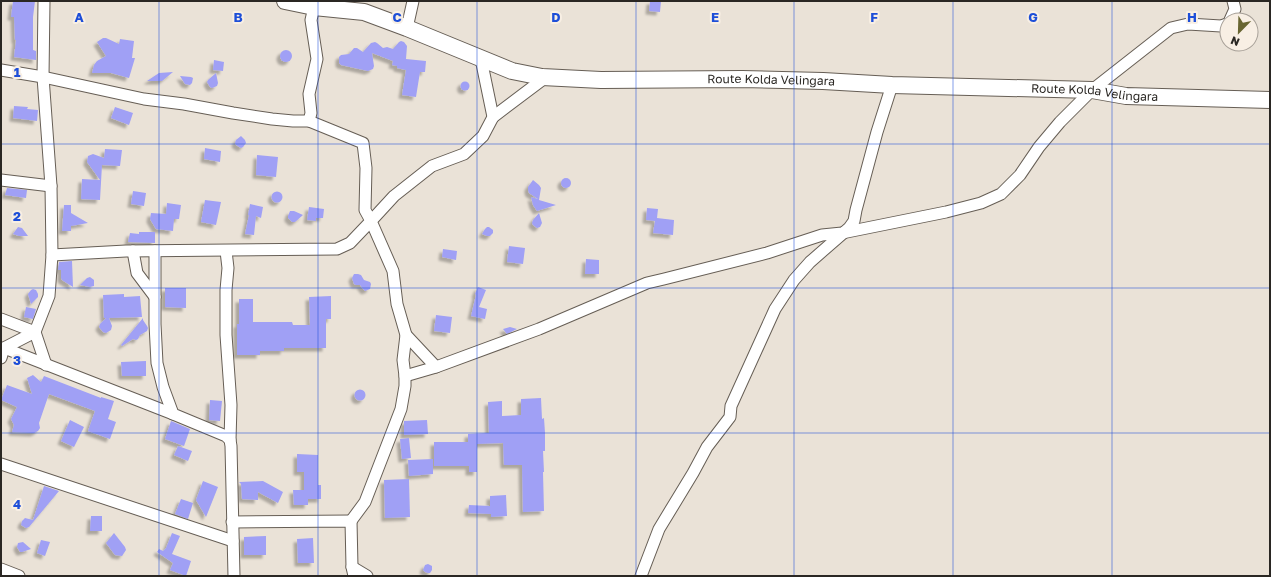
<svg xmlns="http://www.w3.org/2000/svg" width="1271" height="577" font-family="'Golos Text',sans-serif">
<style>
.building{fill:#a0a0f5;filter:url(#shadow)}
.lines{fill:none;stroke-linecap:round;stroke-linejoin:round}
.minor-casing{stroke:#665e55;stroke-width:13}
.secondary-casing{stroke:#665e55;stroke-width:18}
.minor{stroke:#fff;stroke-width:11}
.secondary{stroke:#fff;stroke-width:16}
.grid{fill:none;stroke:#1d4ed8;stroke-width:1;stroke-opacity:0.55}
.labels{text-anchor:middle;stroke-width:4;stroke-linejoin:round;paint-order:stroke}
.street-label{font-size:12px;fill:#2a2723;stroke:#f8efe4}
.grid-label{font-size:13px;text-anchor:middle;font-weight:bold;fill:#1d4ed8;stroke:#f8efe4;stroke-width:4;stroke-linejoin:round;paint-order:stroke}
</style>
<defs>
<filter id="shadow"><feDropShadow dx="-3.5" dy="3.5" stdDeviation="1" flood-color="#0004"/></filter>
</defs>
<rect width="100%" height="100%" fill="#eae2d7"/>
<g class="building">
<polygon points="13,1 35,1 33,17 33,50 36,51 36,60 14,57 16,40 15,40 14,17 11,17"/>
<polygon points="650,1 661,1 660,12 649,11"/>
<polygon points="103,38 106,38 119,44 120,39 134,41 132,58 135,58 129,78 111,73 92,73 94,65 97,61 106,56 97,42"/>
<polygon points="401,41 404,42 407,46 406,59 426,61 425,72 420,72 416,97 402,95 406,70 397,68 397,66 392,65 393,61 372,53 374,66 373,69 368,71 341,65 339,63 339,57 341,55 349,54 354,48 357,48 363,52 371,43 375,42 377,43 383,48 387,47 393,49 399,42"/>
<circle cx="286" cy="56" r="6"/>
<polygon points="214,60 224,62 223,71 213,70"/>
<polygon points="173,72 162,81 147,81 159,73"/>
<polygon points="216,73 218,83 217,86 212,88 210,87 207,82 208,80"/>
<polygon points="180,76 191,77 193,78 192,83 190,85 185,84"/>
<circle cx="465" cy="86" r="4.5"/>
<polygon points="14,106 28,107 27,109 38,110 37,121 13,118"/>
<polygon points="115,107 133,113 129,125 111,118"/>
<polygon points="241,136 245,140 246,143 243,147 241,148 236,145 235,143 236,140"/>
<polygon points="205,148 221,151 220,162 204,159"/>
<polygon points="105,149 122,150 120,166 102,165 100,200 81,199 82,179 100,180 87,162 88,156 93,154 104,158"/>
<polygon points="257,155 278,157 276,177 256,175"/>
<circle cx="566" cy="183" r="5"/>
<polygon points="533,180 539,185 541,188 539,200 556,205 537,211 533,205 531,197 538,199 529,193 528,190 528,187"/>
<polygon points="7,188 27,190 26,198 5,195"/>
<polygon points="133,191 146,193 144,206 131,204"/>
<circle cx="277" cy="197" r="5.5"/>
<polygon points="205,200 221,202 216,225 201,222"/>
<polygon points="167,203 181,205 179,219 174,219 173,231 156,229 150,219 151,213 166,214"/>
<polygon points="250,204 263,207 261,218 256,216 254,235 245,234 249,215 248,215"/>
<polygon points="64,205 71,205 71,213 88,223 71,226 71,231 62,231"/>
<polygon points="309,207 324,209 323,218 316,218 316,221 307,220"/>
<polygon points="647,208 658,209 657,218 674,220 673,235 653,233 655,221 646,220"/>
<polygon points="290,211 294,211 303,215 295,222 292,222 288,218 288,216"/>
<polygon points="539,213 542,223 540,227 537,228 533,225 532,223 533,220"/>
<polygon points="18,227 22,228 28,236 19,236 13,234"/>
<polygon points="487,227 489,227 493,230 493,233 490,236 487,236 482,234 485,229"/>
<polygon points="139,232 155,232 155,243 128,242 130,233 139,234"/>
<polygon points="509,246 525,248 523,264 507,262"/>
<polygon points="443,249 457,251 456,260 442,257"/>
<polygon points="586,259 599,260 599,274 585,274"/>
<polygon points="72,261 73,287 62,280 61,278 61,270 58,270 59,262"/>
<polygon points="354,274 358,274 361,275 364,280 370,282 371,284 370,289 365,291 363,289 360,285 356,285 354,284 352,278"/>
<polygon points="90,277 94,280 94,286 90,287 80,285 87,278"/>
<polygon points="478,287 486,290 479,307 487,309 485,319 471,316 476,295 475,294"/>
<polygon points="165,288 186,288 186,308 165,307"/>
<polygon points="33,289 36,290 38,294 38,297 31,304 28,294 31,290"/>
<polygon points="124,294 124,297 140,296 142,317 109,318 112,326 111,330 106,333 103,332 99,327 100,324 106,318 104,318 103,295"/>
<polygon points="331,296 331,319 326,319 326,348 284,348 284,351 260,351 260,355 237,355 237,324 239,324 239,299 253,299 253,322 292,322 293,325 310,325 309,297"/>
<polygon points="26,307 36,309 33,319 24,317"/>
<polygon points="436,315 452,317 450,333 434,331"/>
<polygon points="143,318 143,320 147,326 148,328 147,331 140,335 138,339 136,340 133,339 122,346 121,345"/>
<polygon points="510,327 517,329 507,334 503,329"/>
<polygon points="146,361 146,376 122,376 121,362"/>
<polygon points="33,375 41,382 44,376 101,398 101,397 114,401 108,419 116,422 110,439 88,431 95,411 49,394 39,423 40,428 38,431 34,433 12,432 14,425 11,419 17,407 1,400 7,385 32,394 27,378"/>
<circle cx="360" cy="395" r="5.5"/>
<polygon points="541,398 542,419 544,418 545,433 545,451 543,451 544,472 543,472 544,511 523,512 522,465 504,465 503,443 477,444 477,472 469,472 469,466 434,466 434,442 468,442 468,434 489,433 488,402 502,401 502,416 521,415 521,399"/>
<polygon points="210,400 222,401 220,421 209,420"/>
<polygon points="70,420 84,427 74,447 61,441"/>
<polygon points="427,420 428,434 404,435 404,421"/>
<polygon points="171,421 190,429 184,446 165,439"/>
<polygon points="409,438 411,458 402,459 400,439"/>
<polygon points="178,446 192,451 188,461 174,455"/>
<polygon points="297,454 318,455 318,485 321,485 321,499 308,499 308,505 294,505 293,490 304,490 304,472 297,472"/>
<polygon points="433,459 433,474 409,476 408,460"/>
<polygon points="409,479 410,517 385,518 384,480"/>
<polygon points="203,481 218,487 206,517 196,500"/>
<polygon points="263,481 283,492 278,503 258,492 258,500 242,499 241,484 239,482"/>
<polygon points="44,486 59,491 29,527 26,528 21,525 22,521 25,518 33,520"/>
<polygon points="506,495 507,516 491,517 491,514 468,513 469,505 490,506 490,496"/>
<polygon points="181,499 193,503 188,519 175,514"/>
<polygon points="91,516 102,516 102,531 90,531"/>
<polygon points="114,533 125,547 126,550 122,556 115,555 106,543"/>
<polygon points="172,533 180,536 172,554 191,561 186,576 170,570 173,563 157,552 159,549 163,551 166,548"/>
<polygon points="266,536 266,555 244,555 244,537"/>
<polygon points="313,538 314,563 298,563 297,539"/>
<polygon points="41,540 50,542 45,556 37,553"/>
<polygon points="23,542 31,549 22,552 20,552 17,547 18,543"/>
<polygon points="428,564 432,566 432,570 430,573 428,573 425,572 423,570 425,565"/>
</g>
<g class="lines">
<g class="minor-casing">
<g id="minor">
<polyline points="1230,20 1235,9 1233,1"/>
<polyline points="407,28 413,1"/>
<polyline points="1,70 43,77 144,99 184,104 233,113 272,119 293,121 309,121 363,143 366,168 365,210 371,221 350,243 337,249 126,251 52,255"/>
<polyline points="493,117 546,77"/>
<polyline points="309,121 311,113 309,94 317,59 311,20 314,7"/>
<polyline points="1,180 51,186"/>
<polyline points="133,251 137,273 155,297"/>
<polyline points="155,251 155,324 157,363 163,387 173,414 226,436 230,440 231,446 234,576"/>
<polyline points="226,251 228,268 226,290 226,335 231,405 230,440"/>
<polyline points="1,319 35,332 46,365"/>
<polyline points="406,335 436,367"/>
<polyline points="4,348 173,414"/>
<polyline points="1,358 4,348 35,332 49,296 52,255 51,186 43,77 44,1"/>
<polyline points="405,376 436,367 539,329 647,283 664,279 767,253 822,235 842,233 946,212 981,203 1001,194 1020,175 1039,147 1060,122 1092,90 1171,28 1188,24 1221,26 1227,24"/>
<polyline points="1,464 233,541"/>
<polyline points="351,521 365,502 401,409 405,386 405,376 403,360 406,335 397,304 393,271 371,221 394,196 432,166 464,154 483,136 493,117 481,59"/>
<polyline points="232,522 351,521 352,567 354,576"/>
<polyline points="352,567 367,576"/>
<polyline points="1,569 19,576"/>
<polyline points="641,576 659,529 693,473 707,447 730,417 731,406 775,309 794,280 810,262 849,228 854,221 856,210 877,132 892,85"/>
</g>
</g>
<g class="secondary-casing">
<g id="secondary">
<path id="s1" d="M285 1 314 7 364 12 407 28 512 71 542 77 601 80 742 79 823 81 892 85 1092 90 1126 96 1270 100"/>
</g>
</g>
<use href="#minor" class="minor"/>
<use href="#secondary" class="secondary"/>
</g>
<path class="grid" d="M159 1V576M318 1V576M477 1V576M636 1V576M794 1V576M953 1V576M1112 1V576M1 144H1270M1 288H1270M1 433H1270"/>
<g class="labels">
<g class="street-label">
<text dy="4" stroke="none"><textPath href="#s1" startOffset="499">Route Kolda Velingara</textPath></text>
<text dy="4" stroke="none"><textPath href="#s1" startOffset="823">Route Kolda Velingara</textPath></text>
</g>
</g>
<g class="grid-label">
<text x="79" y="22">A</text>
<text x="238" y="22">B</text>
<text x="397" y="22">C</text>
<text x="556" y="22">D</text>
<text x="715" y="22">E</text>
<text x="874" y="22">F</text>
<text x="1033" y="22">G</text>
<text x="1192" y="22">H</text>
<text x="17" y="77">1</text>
<text x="17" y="221">2</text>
<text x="17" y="365">3</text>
<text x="17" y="509">4</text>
</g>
<rect width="1271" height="577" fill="none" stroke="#2a2723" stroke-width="4"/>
<g transform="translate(1239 32) rotate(203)"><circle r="19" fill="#f8efe4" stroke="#a69f97"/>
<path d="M0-3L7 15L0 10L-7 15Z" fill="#686531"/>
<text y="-6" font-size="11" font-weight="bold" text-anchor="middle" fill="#2a2723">N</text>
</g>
</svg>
